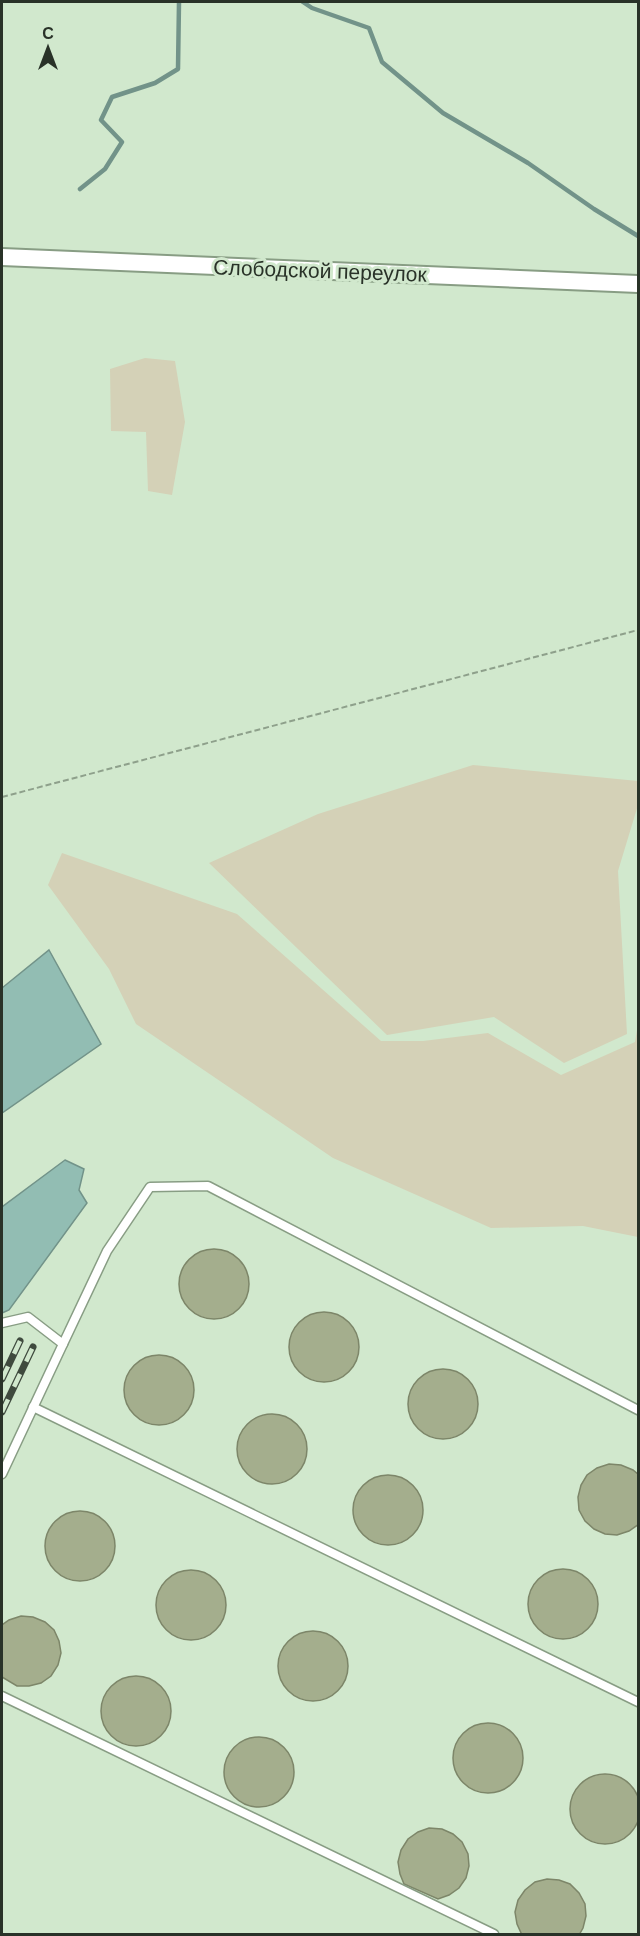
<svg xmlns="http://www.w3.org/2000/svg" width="640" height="1936" font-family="Helvetica,sans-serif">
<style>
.green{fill:#d4d1b7}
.water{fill:#92bdb3;stroke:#729389;stroke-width:1.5}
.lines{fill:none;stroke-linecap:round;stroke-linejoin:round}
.stream{stroke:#729389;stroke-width:4.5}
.building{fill:#a4ae8d;stroke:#7d8669;stroke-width:1.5}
.lane-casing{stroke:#889d84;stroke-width:11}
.street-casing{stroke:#889d84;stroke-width:20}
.path{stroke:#8ea08b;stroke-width:2;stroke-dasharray:6 3;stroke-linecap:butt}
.lane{stroke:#fff;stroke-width:8}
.street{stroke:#fff;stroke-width:16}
.rail-casing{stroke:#3f4a3e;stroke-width:7}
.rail{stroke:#d1e8cd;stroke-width:4.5;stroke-dasharray:14;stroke-linecap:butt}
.labels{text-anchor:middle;stroke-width:6;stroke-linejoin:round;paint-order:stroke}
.street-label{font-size:21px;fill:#293228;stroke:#d1e8cd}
</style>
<rect width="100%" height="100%" fill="#d1e8cd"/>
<g class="green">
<polygon points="145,358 175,361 185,422 172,495 148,491 146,432 111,431 110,369"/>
<polygon points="473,765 638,781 638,805 618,871 627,1034 564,1063 494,1017 387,1035 209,863 318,814"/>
<polygon points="62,853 237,914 381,1041 423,1041 488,1033 561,1075 635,1042 638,1024 638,1237 583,1226 491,1228 333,1158 136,1024 109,969 48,885"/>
</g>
<g class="water">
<polygon points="49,950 101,1044 2,1113 2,988"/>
<polygon points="65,1160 84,1169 79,1190 87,1203 9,1310 2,1313 2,1207"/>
</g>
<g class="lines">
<g class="stream">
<polyline points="303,2 312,8 369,28 382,62 443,113 528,163 594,209 638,236"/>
<polyline points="80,189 105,169 122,142 101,120 112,97 155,83 178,69 179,2"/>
</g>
</g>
<g class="building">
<circle cx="214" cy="1284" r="35"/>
<circle cx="324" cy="1347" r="35"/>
<circle cx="159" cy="1390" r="35"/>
<circle cx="443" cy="1404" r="35"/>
<circle cx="272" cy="1449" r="35"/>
<polygon points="609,1464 621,1465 633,1470 639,1475 639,1524 629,1531 617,1535 605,1534 594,1529 585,1521 579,1510 578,1497 581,1485 587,1475 597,1468"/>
<circle cx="388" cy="1510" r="35"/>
<circle cx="80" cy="1546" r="35"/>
<circle cx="563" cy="1604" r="35"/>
<circle cx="191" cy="1605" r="35"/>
<polygon points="21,1616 33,1617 45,1622 54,1630 59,1641 61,1653 58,1665 51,1676 41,1683 29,1686 17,1686 2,1677 2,1625 9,1620"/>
<circle cx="313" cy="1666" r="35"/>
<circle cx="136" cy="1711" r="35"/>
<circle cx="488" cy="1758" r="35"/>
<circle cx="259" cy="1772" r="35"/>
<circle cx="605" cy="1809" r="35"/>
<polygon points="429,1828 442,1829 453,1834 462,1842 468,1854 469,1866 466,1878 459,1888 449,1895 438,1899 404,1884 400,1874 398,1862 401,1850 408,1839 418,1832"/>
<polygon points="547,1879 559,1880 570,1884 579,1893 585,1904 586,1916 583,1928 579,1935 522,1935 517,1924 515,1912 518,1900 525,1890 535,1882"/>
</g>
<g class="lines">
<g class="lane-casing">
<g id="lane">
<polyline points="2,1323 28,1317 63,1344 2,1474"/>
<polyline points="63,1344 107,1251 150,1187 208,1186 638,1410"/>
<polyline points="33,1407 638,1702"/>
<polyline points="2,1696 494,1934"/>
</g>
</g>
<g class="street-casing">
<polyline id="street" points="2,257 638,284"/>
</g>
<polyline class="path" points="2,797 638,630"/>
<use href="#lane" class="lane"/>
<use href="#street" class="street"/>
<g class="rail-casing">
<g id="rail">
<polyline points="2,1379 20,1341"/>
<polyline points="2,1412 33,1347"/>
</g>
</g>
<use href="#rail" class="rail"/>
</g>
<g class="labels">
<g class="street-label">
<text transform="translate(320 271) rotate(2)" y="7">Слободской переулок</text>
</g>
</g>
<rect width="640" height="1936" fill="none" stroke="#293228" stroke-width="6"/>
<g transform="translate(48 48)" stroke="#d1e8cd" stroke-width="4.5" paint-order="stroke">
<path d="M0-4.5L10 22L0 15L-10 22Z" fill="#293228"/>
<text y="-9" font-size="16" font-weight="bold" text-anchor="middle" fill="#293228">С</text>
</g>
</svg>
